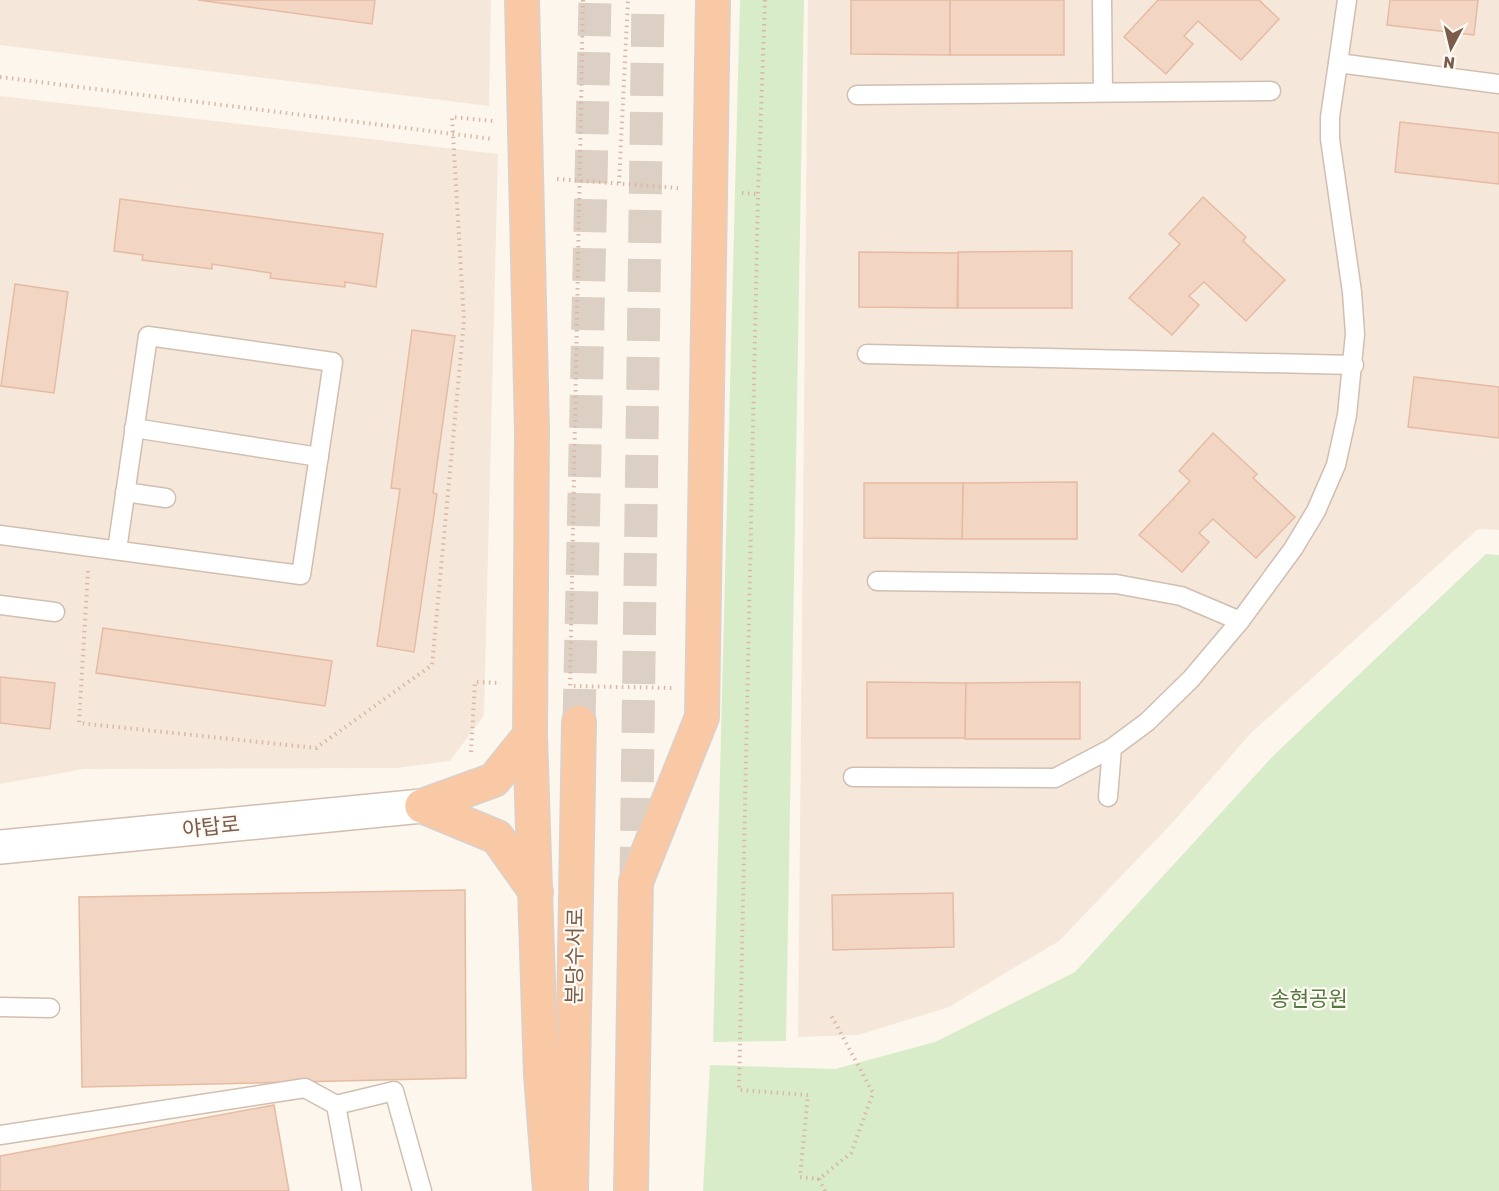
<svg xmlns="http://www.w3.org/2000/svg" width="1499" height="1191" font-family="Rubik,'Noto Sans KR',sans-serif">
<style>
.residential{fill:#f5e8da}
.green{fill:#d8ecc9}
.building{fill:#f3d5c3;stroke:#e6bba3;stroke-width:1.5}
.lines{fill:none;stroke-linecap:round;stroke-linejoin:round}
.trunk-tunnel{stroke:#dcd0c4;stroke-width:33;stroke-dasharray:33 16;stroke-linecap:butt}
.service-casing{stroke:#d1beb0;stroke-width:21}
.tertiary-casing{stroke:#d1beb0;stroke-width:36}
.trunk-casing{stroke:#dad1cd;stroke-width:36}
.path{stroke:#d9b8a5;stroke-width:4;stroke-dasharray:1.5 4.5;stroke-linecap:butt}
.service{stroke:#fff;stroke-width:18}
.tertiary{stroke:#fff;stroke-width:33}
.trunk{stroke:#f9c8a4;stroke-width:33}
.labels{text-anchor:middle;stroke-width:4.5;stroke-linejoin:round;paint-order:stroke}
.street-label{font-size:21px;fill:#7a5c4d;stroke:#fffaf3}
.park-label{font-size:21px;fill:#537a41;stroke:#fffaf3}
</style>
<rect width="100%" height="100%" fill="#fdf6ec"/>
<g class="residential">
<polygon points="0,0 491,0 489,106 0,45"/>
<polygon points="808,0 1499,0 1499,530 1478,529 1251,733 1175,820 1059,941 949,1007 858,1035 798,1037"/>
<polygon points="0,96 498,154 484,715 450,761 396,768 84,769 0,784"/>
</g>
<g class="green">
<polygon points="740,0 804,0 786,1041 713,1042"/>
<polygon points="1486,554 1499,555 1499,1191 703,1191 710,1065 835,1069 935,1042 1075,972 1273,756"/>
</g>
<g class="building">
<polygon points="198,0 375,0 372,24"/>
<polygon points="851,0 950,0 950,55 851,54"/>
<rect x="950" y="0" width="114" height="55"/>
<polygon points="1158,0 1259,0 1279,19 1241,60 1198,21 1184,36 1193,44 1166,74 1124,37"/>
<polygon points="1390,0 1478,0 1474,35 1387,25"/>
<polygon points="1400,122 1499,133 1499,184 1395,172"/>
<polygon points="1203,197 1246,237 1243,241 1285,280 1246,321 1204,282 1189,296 1199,305 1172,335 1129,298 1180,244 1169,234"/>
<polygon points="120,199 383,234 376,287 345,282 345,287 270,278 271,273 212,264 212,269 142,260 143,255 114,251"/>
<polygon points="1072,251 1072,308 958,308 958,252"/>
<polygon points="859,252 958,253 957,308 859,307"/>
<polygon points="15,284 68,292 54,393 1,386"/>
<polygon points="412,330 455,336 433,493 437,494 414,652 377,646 400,489 391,488"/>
<polygon points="1414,377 1499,387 1499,438 1408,427"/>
<polygon points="1213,433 1257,474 1253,478 1295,517 1256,558 1213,519 1199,533 1209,542 1182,572 1139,535 1190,481 1179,471"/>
<polygon points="1077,482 1077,539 962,539 963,483"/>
<polygon points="864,483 963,483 962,539 864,538"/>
<polygon points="103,628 332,661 325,706 96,673"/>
<polygon points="0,677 55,683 50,729 0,723"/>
<polygon points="867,682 966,683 965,738 867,738"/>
<polygon points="1080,682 1080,739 965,739 966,683"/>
<polygon points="465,890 466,1078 82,1087 79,897"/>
<polygon points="953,893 954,947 833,950 832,895"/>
<polygon points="274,1105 289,1191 0,1191 0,1156"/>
</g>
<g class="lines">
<g class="trunk-tunnel">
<polyline points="579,722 595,0"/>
<polyline points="636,880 648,0"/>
</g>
<g class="service-casing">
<g id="service">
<polyline points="1102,0 1103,92"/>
<polyline points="1347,0 1338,63 1499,84"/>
<polyline points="857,95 1271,91"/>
<polyline points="867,354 1354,365"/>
<polyline points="134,428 319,457"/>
<polyline points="125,492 166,498"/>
<polyline points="0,535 301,575 333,362 148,336 117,550"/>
<polyline points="877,581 1116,584 1181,596 1240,621"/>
<polyline points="0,605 55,612"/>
<polyline points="853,777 1055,778 1112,748 1147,722 1191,679 1240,621 1293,549 1316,511 1336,465 1347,415 1355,334 1352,292 1330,139 1330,117 1338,63"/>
<polyline points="1108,797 1112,748"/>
<polyline points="0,1007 50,1008"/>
<polyline points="336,1105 394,1091 422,1191"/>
<polyline points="0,1135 305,1088 336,1105 352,1191"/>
</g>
</g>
<g class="tertiary-casing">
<polyline id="tertiary" points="0,847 422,806"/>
</g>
<g class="trunk-casing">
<g id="trunk">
<polyline points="522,0 532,431 530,735 541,1075 550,1191"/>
<polyline points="422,806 497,837 536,892"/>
<polyline points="422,806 494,780 530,735"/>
<polyline points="571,1191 579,722"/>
<polyline points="631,1191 636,882 702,717 713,0"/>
</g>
</g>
<g class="path">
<polyline points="583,0 570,686 673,688"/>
<polyline points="765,0 758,194 739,1090 808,1095 800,1177 819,1179"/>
<polyline points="0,77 493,139"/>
<polyline points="557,179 678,188"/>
<polyline points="619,183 628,0"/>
<polyline points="742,193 758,194"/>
<polyline points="88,571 79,723 316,748 432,665 464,321 452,117 493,121"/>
<polyline points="471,752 475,682 501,683"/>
<polyline points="825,1191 819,1179 851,1153 873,1093 830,1013"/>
</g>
<use href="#service" class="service"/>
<use href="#tertiary" class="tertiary"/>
<use href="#trunk" class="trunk"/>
</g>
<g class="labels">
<g class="street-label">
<text transform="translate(211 827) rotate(-6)" y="7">야탑로</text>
<text transform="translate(575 956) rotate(-89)" y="7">분당수서로</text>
</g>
<g class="park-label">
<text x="1309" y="1006">송현공원</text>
</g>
</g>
<g transform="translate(1451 48) rotate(187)" stroke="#fffaf3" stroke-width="4.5" paint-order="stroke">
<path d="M0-4.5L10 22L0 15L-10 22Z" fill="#7a5c4d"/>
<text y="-9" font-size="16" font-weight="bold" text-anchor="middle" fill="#7a5c4d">N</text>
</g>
</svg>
